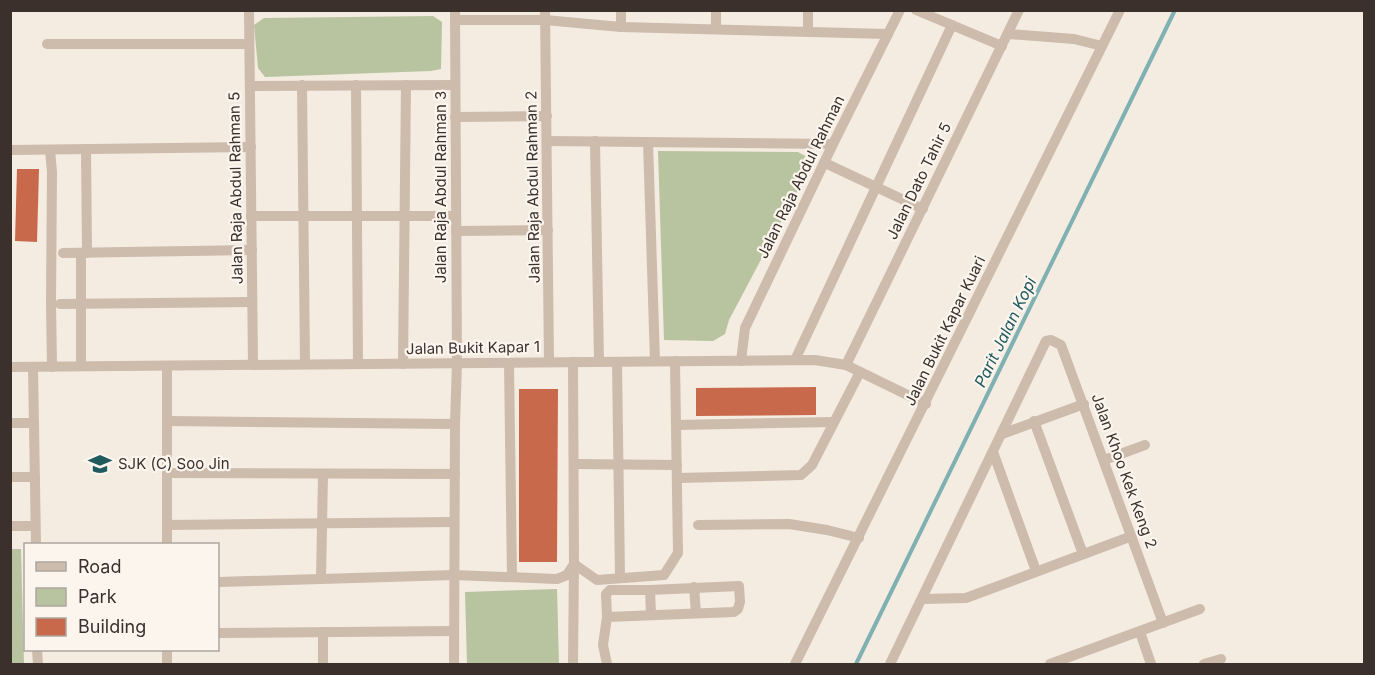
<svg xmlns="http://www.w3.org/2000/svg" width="1375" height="675" font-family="Inter,sans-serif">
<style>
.green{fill:#b8c4a0}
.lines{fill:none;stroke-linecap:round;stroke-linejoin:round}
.stream{stroke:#7fb0b2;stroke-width:4}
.building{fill:#c8694b}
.minor{stroke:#cdbbac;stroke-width:10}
.labels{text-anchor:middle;stroke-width:4.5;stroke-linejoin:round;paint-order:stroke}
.street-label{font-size:15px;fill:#3b302b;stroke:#fbf5ee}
.poi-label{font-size:15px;fill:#3b302b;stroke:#fbf5ee;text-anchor:start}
.water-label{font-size:16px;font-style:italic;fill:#1f5a5e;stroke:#fbf5ee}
</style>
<rect width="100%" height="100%" fill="#f4ebe1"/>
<g class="green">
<polygon points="433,16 442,22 441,69 431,71 265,77 258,68 254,25 264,18"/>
<polygon points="658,151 798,152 807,157 809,169 729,320 725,334 713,341 664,340"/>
<polygon points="11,549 21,549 24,664 11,664"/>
<polygon points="557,589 559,664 467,664 465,592"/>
</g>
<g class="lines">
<polyline class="stream" points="856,664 1175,10"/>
</g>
<g class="building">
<polygon points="17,169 39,169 37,242 15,241"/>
<polygon points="816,387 816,415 696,416 696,388"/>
<polygon points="519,389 558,389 557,562 519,562"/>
</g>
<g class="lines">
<g class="minor">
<polyline points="249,10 253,365"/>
<polyline points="545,10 549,362"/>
<polyline points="808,10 808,32"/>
<polyline points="916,10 1002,46"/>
<polyline points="455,20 545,20 621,27 888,34"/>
<polyline points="621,27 621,10"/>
<polyline points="716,29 716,10"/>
<polyline points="1008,34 1074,39 1102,46"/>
<polyline points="47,44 249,44"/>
<polyline points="302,85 305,364"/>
<polyline points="356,85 358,364"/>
<polyline points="250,86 455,85"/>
<polyline points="455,117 547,116"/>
<polyline points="547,141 833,144"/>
<polyline points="595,141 599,362"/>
<polyline points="648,142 655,361"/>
<polyline points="86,149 87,253"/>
<polyline points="10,150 251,147"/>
<polyline points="50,150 52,172 51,303 52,367"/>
<polyline points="825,163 923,209"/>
<polyline points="251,216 456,216"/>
<polyline points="456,231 548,230"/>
<polyline points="63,253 252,250"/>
<polyline points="81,253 81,366"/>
<polyline points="60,304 252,302"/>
<polyline points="795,360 952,25"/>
<polyline points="741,361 745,328 833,144 900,10"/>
<polyline points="617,362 620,578"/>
<polyline points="509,363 512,577"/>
<polyline points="403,364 406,85"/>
<polyline points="846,365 1019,10"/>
<polyline points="167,366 167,544"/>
<polyline points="10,367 815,360 846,365 926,404"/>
<polyline points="33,367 36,544"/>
<polyline points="167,421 455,424"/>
<polyline points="1034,421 1083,554"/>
<polyline points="10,423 34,423"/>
<polyline points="676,425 834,422"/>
<polyline points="1002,434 1084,404"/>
<polyline points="993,452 1036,571"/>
<polyline points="1104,460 1145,445"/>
<polyline points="574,464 677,465"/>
<polyline points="167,473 455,474"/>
<polyline points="10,477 35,477"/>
<polyline points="677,478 801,475 812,465 860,372"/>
<polyline points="167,525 454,522"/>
<polyline points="698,525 789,524 827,530 859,538"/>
<polyline points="10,526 35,526"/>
<polyline points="574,564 597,580 664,575 678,553 675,361"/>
<polyline points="321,579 323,475"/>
<polyline points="218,582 454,575 557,579 567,575 574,564 573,362"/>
<polyline points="694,587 696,613"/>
<polyline points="650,590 651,614"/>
<polyline points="922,599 966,598 1132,536"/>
<polyline points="607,617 734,612 738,609 740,602 739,586 650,590 610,590 606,594 607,617 603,645 607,664"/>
<polyline points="1140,632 1151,664"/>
<polyline points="218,633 454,631"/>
<polyline points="37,650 38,664"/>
<polyline points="167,650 167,664"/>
<polyline points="323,664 323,632"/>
<polyline points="454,664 455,424 457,363 455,10"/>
<polyline points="573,664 574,564"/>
<polyline points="795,664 1120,10"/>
<polyline points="890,664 1046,341 1051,340 1061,345 1163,623"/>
<polyline points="1050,664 1200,609"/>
<polyline points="1204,664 1221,659"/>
</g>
</g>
<defs>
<g id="school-bare" transform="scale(1.8)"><path d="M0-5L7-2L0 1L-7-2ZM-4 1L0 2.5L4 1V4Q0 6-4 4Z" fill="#1f5a5e" stroke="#fbf5ee" stroke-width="2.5" paint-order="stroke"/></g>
</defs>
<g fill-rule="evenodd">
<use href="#school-bare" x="100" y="464"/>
</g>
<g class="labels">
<g class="street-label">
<text transform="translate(801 177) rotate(-64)" y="5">Jalan Raja Abdul Rahman</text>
<text transform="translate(919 181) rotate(-64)" y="5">Jalan Dato Tahir 5</text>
<text transform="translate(441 187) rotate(-90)" y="5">Jalan Raja Abdul Rahman 3</text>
<text transform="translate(533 187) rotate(-91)" y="5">Jalan Raja Abdul Rahman 2</text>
<text transform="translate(236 188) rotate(-91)" y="5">Jalan Raja Abdul Rahman 5</text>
<text transform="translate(945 331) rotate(-64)" y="5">Jalan Bukit Kapar Kuari</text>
<text transform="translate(473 348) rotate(-1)" y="5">Jalan Bukit Kapar 1</text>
<text transform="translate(1124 471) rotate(70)" y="5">Jalan Khoo Kek Keng 2</text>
</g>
<g class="poi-label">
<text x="118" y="469">SJK (C) Soo Jin</text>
</g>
<g class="water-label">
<text transform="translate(1005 332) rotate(-64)" y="6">Parit Jalan Kopi</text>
</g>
</g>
<rect width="1375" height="675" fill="none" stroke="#3b302b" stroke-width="24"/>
<rect x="24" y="543" width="195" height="108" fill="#fbf5ee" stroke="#aea6a0" stroke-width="1.5"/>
<rect x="36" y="562" width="30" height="9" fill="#cdbbac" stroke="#aea6a0" stroke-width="1.5"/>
<text x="78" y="573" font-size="18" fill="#3b302b">Road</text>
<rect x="36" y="588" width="30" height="18" fill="#b8c4a0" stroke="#aea6a0" stroke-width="1.5"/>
<text x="78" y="603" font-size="18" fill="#3b302b">Park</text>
<rect x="36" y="618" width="30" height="18" fill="#c8694b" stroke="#aea6a0" stroke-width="1.5"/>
<text x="78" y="633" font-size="18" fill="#3b302b">Building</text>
</svg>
